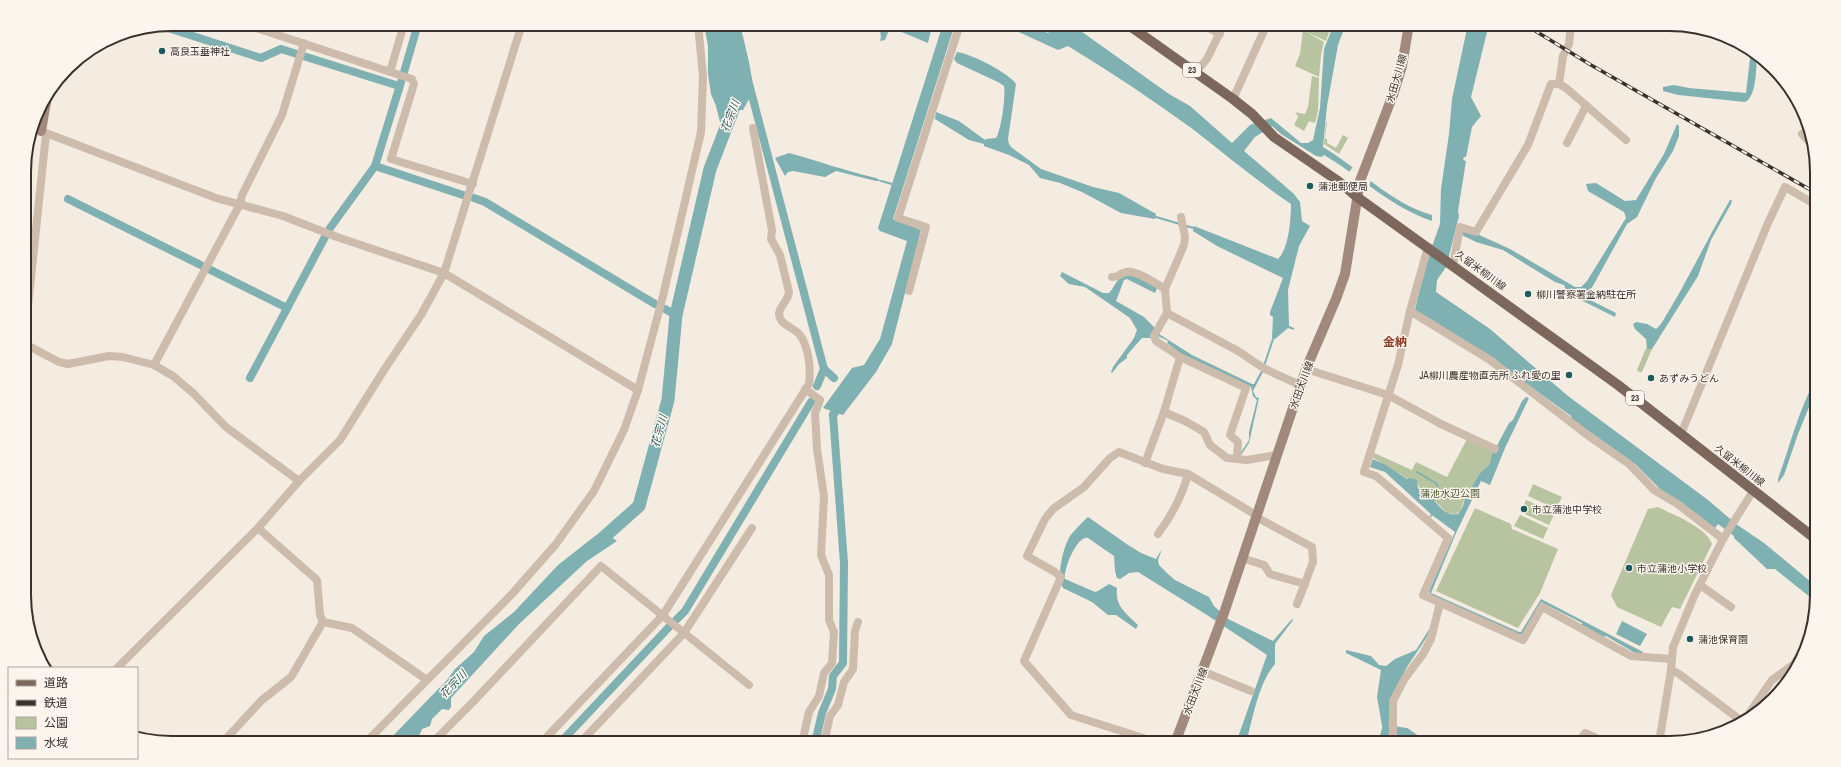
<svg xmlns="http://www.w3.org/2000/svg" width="1841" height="767" font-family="'Archivo Narrow','Noto Sans JP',sans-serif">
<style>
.green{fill:#b8c4a0}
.water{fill:#7fb0b2}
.pier{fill:#f4ebe1}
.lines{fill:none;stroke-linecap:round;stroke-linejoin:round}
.stream{stroke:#7fb0b2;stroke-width:2}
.canal{stroke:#7fb0b2;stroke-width:8}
.river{stroke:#7fb0b2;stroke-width:13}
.street{stroke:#cdbbac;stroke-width:8}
.secondary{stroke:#a18a7d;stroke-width:10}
.primary{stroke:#7d675c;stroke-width:10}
.rail-casing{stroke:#3b302b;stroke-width:3.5}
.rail{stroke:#fbf5ee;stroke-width:2;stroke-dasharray:6;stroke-linecap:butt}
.poi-dot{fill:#1f5a5e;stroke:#fbf5ee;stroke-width:1.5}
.labels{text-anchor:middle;stroke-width:3;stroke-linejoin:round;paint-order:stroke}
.shield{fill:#fbf5ee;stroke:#756b66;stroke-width:1}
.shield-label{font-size:9px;font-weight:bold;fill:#3b302b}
.poi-label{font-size:10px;fill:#3b302b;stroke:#fbf5ee;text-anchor:start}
.street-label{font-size:10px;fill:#3b302b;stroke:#fbf5ee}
.park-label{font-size:10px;fill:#4a5a2e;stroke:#fbf5ee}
.water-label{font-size:11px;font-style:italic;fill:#1f5a5e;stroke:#fbf5ee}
.quarter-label{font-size:12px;font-weight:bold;fill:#8c3b22;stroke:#fbf5ee}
.rim{fill:none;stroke:#3b302b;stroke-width:2}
</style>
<rect width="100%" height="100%" fill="#f4ebe1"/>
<g class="green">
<polygon points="1297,24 1332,24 1326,41 1305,31 1324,42 1321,55 1319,77 1295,66 1300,54 1303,30 1296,26"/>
<polygon points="1312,76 1319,78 1318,111 1315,123 1309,121 1304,131 1294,125 1298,117 1296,113 1294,112 1305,114 1308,107"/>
<polygon points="1326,123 1327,123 1325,138 1327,139 1327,143 1336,148 1343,135 1348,138 1339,154 1324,144"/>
<polygon points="1646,348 1647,349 1652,349 1642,372 1639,372 1637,370"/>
<path d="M1468 437 1496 451 1490 464 1480 473 1465 498 1460 511 1456 514 1447 513 1436 502 1434 504 1437 511 1431 518 1429 516 1434 511 1431 504 1435 501C1427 496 1420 491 1417 482L1408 479 1372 457 1374 453 1412 470 1416 462 1447 477Z"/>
<polygon points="1533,484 1562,497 1556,509 1528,496"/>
<polygon points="1526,500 1555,513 1549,525 1521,512"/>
<path d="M1658 507C1674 515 1706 527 1712 544L1680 609 1672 607 1661 627 1617 607 1611 595 1648 509Z"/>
<polygon points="1475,508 1511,524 1512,529 1558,549 1540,593 1518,628 1436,591"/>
<polygon points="1520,515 1548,528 1543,539 1514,526"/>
</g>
<g class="water">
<polygon points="704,24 740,24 749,62 754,90 743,110 737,110 731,124 720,122 716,106 711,94 708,74 708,46"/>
<polygon points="879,24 915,24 931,30 928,43 892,28 889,30 885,40 880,41 881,37"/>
<polygon points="943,24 955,24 893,219 921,230 892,344 876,372 843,415 823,408 852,368 864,365 880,339 907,241 880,231 878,228"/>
<path d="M1001 24H1028L1048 33 1057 24H1071L1169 94 1190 106 1232 143 1250 125 1271 118 1301 143H1308L1313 140 1320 108 1324 49 1334 24H1346L1338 45 1327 106 1323 147C1360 169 1390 203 1432 215V221C1391 207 1361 177 1324 155L1322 157 1316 156 1281 134 1272 126 1255 137 1244 151 1294 194 1300 202 1302 221 1310 226 1299 246 1288 290 1289 326 1294 328V330L1288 328 1275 339 1272 338 1273 317 1270 315V312L1283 278 1217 246 1193 231 1194 226 1278 259C1289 249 1291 218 1291 204 1257 181 1226 155 1194 130 1153 100 1111 72 1068 46L1058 50Z"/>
<polygon points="1468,24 1489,24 1471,97 1481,116 1472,127 1466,157 1464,157 1463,160 1466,161 1458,211 1459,216 1449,256 1446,267 1437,280 1436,292 1490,329 1568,396 1708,500 1736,524 1764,543 1817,587 1814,609 1812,610 1811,609 1813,603 1810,597 1775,569 1767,569 1734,538 1734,536 1718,524 1715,528 1681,502 1662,491 1635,464 1572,419 1571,416 1490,357 1415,310 1425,266 1440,224 1441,189 1449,134 1452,99"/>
<path d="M1751 50 1757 54C1756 66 1757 97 1745 102L1678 95 1663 91V87L1674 85 1689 88 1746 93Z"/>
<path d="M957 52C970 53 1009 73 1016 84L1008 139 1009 144 1011 147 1041 169 1093 187 1119 193 1156 214 1155 219 1121 213 1082 192 1060 183 1040 178 1029 165 1009 155 984 146V144L969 140 935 119 936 112 959 121 985 140 986 139 996 138C1001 131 1006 96 1004 86L998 82 957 63 954 59Z"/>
<polygon points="1677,124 1679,126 1679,136 1673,151 1656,178 1637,217 1627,224 1589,293 1590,300 1616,313 1615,317 1573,296 1566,290 1564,285 1555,282 1503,250 1476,242 1462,235 1464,228 1510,249 1575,287 1581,287 1587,281 1626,218 1624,212 1588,191 1586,184 1596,183 1625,201 1636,200 1664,154"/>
<path d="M789 153C818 161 846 171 876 178L881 181H876L836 171 825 177 793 171 788 172 785 176 775 158Z"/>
<path d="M1730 200H1732L1731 204 1711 240 1698 276 1652 349H1647L1646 339 1635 329 1633 324 1636 322 1647 324 1656 329 1661 324C1686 284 1706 241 1730 200Z"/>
<path d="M1062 272 1103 293H1109C1113 289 1115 283 1119 279 1131 269 1145 282 1157 288L1155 293 1127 279 1124 280 1116 301 1144 317 1155 328 1151 338H1142L1127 355V358L1119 364 1112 373 1111 372 1113 367 1134 338 1137 330 1130 318 1085 287 1069 284 1060 276Z"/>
<polygon points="1159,334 1192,355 1252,384 1254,384 1261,371 1263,372 1253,391 1256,397 1259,398 1249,443 1241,455 1240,454 1249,440 1249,432 1257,400 1253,396 1251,387 1184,356 1167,343 1168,341 1158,336"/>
<path d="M1816 379V390L1798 434 1784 475 1778 483V479C1790 446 1799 408 1816 379Z"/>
<path d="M1526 397 1529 398 1505 448 1490 485 1481 481 1456 533 1431 593 1519 632H1521L1541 599 1643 652 1642 653H1635L1606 636 1603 637 1582 627V623L1541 602 1523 634 1519 635 1430 595 1429 591 1455 532 1432 515 1385 472 1370 467 1373 459 1386 465 1407 479 1409 478 1417 480 1418 488C1423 493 1429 496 1434 501 1442 508 1445 516 1458 514L1463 506 1465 498 1480 473 1490 464 1492 455 1509 423 1513 420 1522 401Z"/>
<path d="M1088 517 1128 545 1141 553 1156 559 1162 549 1158 560 1159 565 1169 575 1175 580 1209 597 1214 606 1228 619 1273 641 1292 619 1293 620 1275 644V664C1258 684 1253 718 1246 743H1236L1267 655 1207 615 1138 572 1129 573 1120 579 1117 578 1115 571 1114 556 1088 538C1077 535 1063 570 1065 579L1095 592 1098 591 1109 584 1117 588C1115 607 1126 613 1138 625L1136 629 1116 615H1108L1092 602 1063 588C1056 576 1063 548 1070 536 1075 530 1082 522 1088 517Z"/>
<polygon points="604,532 617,541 587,561 519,624 451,698 451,707 449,710 442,709 432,719 430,726 422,729 420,734 410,743 386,743 447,680 455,669 474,652 484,636 514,612 558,565 595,536"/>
<polygon points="1622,621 1647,634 1640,646 1616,634"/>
<polygon points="1430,628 1427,637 1407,667 1390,699 1388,737 1386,743 1378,743 1383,731 1377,697 1381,670 1346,653 1346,650 1371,656 1379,665 1386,666 1395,659 1416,650"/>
</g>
<polygon class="pier" points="1353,167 1371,179 1369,188 1348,173"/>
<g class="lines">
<g class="stream">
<polyline points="881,181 892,184"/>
<polyline points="1156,217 1180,224"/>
<polyline points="1186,226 1194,228"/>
<polyline points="1264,366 1273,339"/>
<polyline points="1417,472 1437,484 1438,493 1433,501"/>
</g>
<g class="canal">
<polyline points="162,26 261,58 281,49 399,86"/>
<polyline points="404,72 418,24"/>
<polyline points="401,82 375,166 466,196"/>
<polyline points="749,84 824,369 834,378"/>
<polyline points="474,198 485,202 655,304"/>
<polyline points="68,199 287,308"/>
<polyline points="330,228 375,166"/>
<polyline points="665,309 676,315"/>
<polyline points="250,378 325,237"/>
<polyline points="817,386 824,369"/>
<polyline points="833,415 842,404"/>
<polyline points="676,620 685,611 811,402"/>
<polyline points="560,743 670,626"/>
<polyline points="815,743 822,713 832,689 833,676 843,663 844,563 833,415 835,409"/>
<polyline points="1382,743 1386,729 1406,732 1422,743"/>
</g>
<polyline class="river" points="594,546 639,506 668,400 676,315 710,169 734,107"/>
<g class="street">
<polyline points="257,24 256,28 412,79 414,84 391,159 473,184"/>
<polyline points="1201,24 1220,34"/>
<polyline points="390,72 404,24"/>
<polyline points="1195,73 1207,59 1224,24"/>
<polyline points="1559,84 1563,56 1569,44 1571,24"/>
<polyline points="1233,99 1267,24"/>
<polyline points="33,128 216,198 283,216 337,237 444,273 638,390"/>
<polyline points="1802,134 1814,147"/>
<polyline points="1567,143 1586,106"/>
<polyline points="1428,247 1410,311 1398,365 1364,472 1376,476 1448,538 1423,595 1523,640 1542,607 1631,656 1671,659"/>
<polyline points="1453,265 1460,227 1476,232 1528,145 1551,84 1559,84 1566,88 1626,140"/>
<path d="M1112 277C1118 278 1121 272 1127 272 1136 270 1157 284 1165 289"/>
<polyline points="909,291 926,227 898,218 960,24"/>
<polyline points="1410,311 1490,360 1590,437 1629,464 1654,490 1676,503 1723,539 1753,491"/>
<polyline points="1167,313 1165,289 1184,245 1185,237 1181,217"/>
<polyline points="25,335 46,134"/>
<polyline points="25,344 59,362 68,364 109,356 123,357 154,365 173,376 193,393 226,427 299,481"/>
<polyline points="1180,357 1246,388 1230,435 1238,442 1237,459"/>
<polyline points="154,365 240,204 242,195 282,115 304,43"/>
<polyline points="1306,369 1388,395 1441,424 1495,449"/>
<polyline points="1164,412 1185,421 1204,432 1210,445 1227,458 1247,460 1276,455"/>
<polyline points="1681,434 1768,223 1785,187 1816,205"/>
<polyline points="1145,463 1164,412 1180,357 1156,341 1154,336 1167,313 1238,351 1265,369 1300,385"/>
<polyline points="1256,517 1312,547 1313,562 1297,604"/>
<polyline points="258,528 317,580 320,615 323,622"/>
<path d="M1158 534C1172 515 1182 497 1188 474"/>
<polyline points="1242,558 1264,565 1270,574 1305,584"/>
<polyline points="1700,585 1731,607"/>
<polyline points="323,622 352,628 427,680"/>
<polyline points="40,659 49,668"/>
<polyline points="117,668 258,528 299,481 340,440 384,370 421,315 444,273 522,24"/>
<polyline points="1671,670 1679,674 1743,722"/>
<polyline points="1202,671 1251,691"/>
<polyline points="1743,722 1772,680 1794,664 1799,656"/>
<polyline points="222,743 262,700 291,677 323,622"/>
<polyline points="365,743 512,594 556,544 594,491 624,430 638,390 663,296 701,132 703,76 698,24"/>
<polyline points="432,743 473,702 601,566 749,685"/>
<path d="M541 743 663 615 809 384C811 369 809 348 800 335 794 327 780 326 779 314 779 307 788 301 789 292L780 255 771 239 772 230 753 128"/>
<polyline points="580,743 684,633 752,528"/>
<polyline points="802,743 809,712 819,696 824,673 832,663 834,632 829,620 829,575 821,555 824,496 817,449 815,413 820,400 805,389"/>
<polyline points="824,743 830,716 838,705 844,682 853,669 855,631 858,622"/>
<polyline points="1159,743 1071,715 1024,661 1061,577 1055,572 1027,556 1045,519 1053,509 1084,487 1110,458 1119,452 1163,469 1188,474 1256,515"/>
<polyline points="1393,743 1393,701 1405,678 1423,654 1431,639 1440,603"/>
<polyline points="1578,743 1585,733 1607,743"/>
<polyline points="1659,743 1671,670 1673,647 1695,594 1723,539"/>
</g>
<g class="secondary">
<polyline points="41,131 47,96"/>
<polyline points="1175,743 1224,613 1306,369 1336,299 1345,274 1360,181 1394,92 1402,66 1409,24"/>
</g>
<polyline class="primary" points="1127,24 1233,99 1252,114 1274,137 1338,181 1357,197 1618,385 1817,540"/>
<g class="rail-casing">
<polyline id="rail" points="1524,24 1591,65 1816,193"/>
</g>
<use href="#rail" class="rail"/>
</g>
<g class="poi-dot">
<circle cx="162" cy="51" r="4"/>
<circle cx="1310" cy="186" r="4"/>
<circle cx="1528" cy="294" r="4"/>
<circle cx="1569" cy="375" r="4"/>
<circle cx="1651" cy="378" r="4"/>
<circle cx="1524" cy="509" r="4"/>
<circle cx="1629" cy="568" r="4"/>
<circle cx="1690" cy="639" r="4"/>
</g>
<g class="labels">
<g class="shield">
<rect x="1183" y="63" width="18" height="14" rx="3"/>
<rect x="1626" y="391" width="18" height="14" rx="3"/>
</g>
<g class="shield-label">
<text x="1192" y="73">23</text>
<text x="1635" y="401">23</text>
</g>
<g class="poi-label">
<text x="170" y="55">高良玉垂神社</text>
<text x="1318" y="190">蒲池郵便局</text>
<text x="1536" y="298">柳川警察署金納駐在所</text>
<text x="1561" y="379" text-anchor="end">JA柳川農産物直売所 ふれ愛の里</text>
<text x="1659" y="382">あずみうどん</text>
<text x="1532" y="513">市立蒲池中学校</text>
<text x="1637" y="572">市立蒲池小学校</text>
<text x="1698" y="643">蒲池保育園</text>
</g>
<g class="street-label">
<text transform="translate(1396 78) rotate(-74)" y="4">水田大川線</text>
<text transform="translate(1481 270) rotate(36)" y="4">久留米柳川線</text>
<text transform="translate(1301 385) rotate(-70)" y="4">水田大川線</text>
<text transform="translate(1740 465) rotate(38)" y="4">久留米柳川線</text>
<text transform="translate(1195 691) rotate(-69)" y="4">水田大川線</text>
</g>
<g class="park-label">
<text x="1450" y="497">蒲池水辺公園</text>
</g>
<g class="water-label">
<text transform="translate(730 116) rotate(-70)" y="4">花宗川</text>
<text transform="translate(659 431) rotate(-75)" y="4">花宗川</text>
<text transform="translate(453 684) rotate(-46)" y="4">花宗川</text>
</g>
<g class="quarter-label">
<text x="1395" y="346">金納</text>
</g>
</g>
<path d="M0 0H1841V767H0ZM172 31H1669A141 141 0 0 1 1810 172V595A141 141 0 0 1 1669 736H172A141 141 0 0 1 31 595V172A141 141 0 0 1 172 31Z" fill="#fbf5ee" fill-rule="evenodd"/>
<path class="rim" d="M172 31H1669A141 141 0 0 1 1810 172V595A141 141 0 0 1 1669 736H172A141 141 0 0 1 31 595V172A141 141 0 0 1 172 31Z"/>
<rect x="8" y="667" width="130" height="92" fill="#fbf5ee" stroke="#aea6a0"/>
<rect x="16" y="680" width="20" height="6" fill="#7d675c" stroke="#aea6a0"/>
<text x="44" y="687" font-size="12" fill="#3b302b">道路</text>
<rect x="16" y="700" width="20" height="6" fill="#3b302b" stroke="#aea6a0"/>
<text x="44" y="707" font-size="12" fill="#3b302b">鉄道</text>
<rect x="16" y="717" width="20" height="12" fill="#b8c4a0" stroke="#aea6a0"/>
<text x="44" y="727" font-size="12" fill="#3b302b">公園</text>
<rect x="16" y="737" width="20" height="12" fill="#7fb0b2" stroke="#aea6a0"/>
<text x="44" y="747" font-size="12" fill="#3b302b">水域</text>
</svg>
